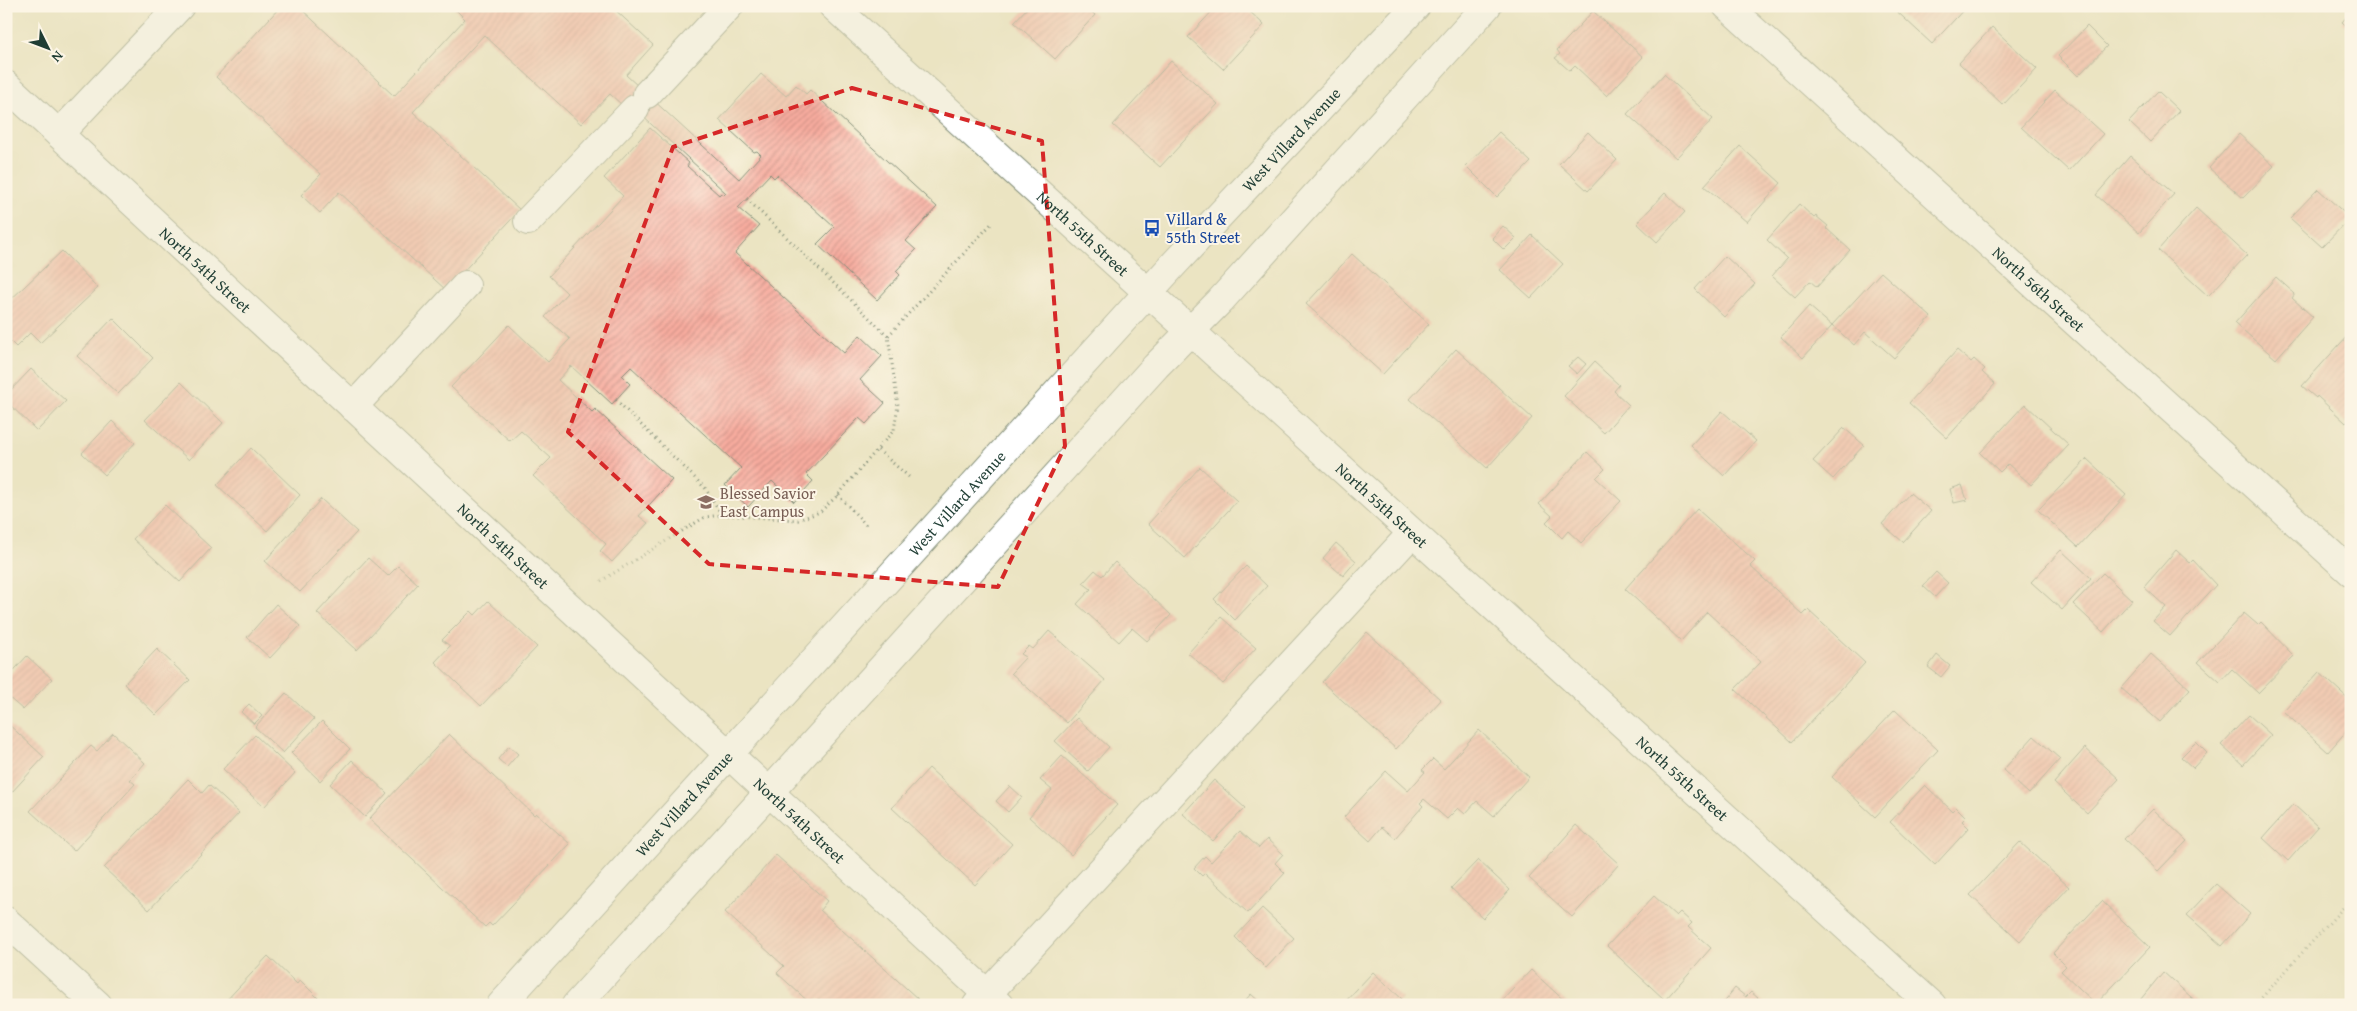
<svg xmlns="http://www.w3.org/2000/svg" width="2357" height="1011" font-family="'Gentium Book Plus',serif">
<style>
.building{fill:url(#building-hatch)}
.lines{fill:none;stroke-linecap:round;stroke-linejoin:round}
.minor-casing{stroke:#85907b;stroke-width:30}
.path{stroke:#85907b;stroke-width:3;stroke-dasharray:1 4;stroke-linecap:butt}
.minor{stroke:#fff;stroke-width:28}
.marked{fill:none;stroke:#d62828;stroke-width:4;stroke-dasharray:10 6;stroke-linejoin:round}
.labels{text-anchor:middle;stroke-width:4;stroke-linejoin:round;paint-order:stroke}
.street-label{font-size:16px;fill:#1f3d34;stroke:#fcf5e5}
.transit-label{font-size:16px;fill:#164399;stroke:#fcf5e5;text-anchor:start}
.education-label{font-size:16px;fill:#785e54;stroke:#fcf5e5;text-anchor:start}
</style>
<defs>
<pattern id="building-hatch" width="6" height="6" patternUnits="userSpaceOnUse" patternTransform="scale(1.25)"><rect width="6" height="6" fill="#f8ac9f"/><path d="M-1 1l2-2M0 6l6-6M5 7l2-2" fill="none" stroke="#c88d82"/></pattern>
</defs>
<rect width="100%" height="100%" fill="#fcf5e5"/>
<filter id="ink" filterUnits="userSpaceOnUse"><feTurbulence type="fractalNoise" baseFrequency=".02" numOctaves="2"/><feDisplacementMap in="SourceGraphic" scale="10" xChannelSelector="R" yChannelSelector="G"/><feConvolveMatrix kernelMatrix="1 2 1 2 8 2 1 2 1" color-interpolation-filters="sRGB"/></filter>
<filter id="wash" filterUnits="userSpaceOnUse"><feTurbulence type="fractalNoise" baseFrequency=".0096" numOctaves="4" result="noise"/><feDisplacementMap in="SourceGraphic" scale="20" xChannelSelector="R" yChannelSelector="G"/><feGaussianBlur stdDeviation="1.12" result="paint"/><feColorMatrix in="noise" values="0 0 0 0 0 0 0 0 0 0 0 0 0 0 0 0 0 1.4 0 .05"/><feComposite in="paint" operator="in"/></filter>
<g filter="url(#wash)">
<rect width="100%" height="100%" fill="#ebe4c2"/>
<g id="blocks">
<g class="building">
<polygon points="281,6 298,6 394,96 465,19 452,6 611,6 653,45 626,75 739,179 761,155 757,151 754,152 719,120 761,74 786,96 796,85 806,94 810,90 937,207 906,241 916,250 896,271 900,275 877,300 817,244 834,227 777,175 774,178 770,174 738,208 759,226 735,253 844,353 860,335 882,356 860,380 885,403 866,424 859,418 806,474 813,481 794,502 772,481 748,507 725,485 741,468 631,367 622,376 630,384 612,404 571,366 558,380 592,412 595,409 672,480 639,516 648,523 612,562 600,551 606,544 533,476 551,458 521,431 510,441 451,387 509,325 548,362 570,339 545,317 567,293 549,276 623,196 604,178 650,128 689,163 687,166 719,195 721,193 724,195 726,193 627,102 623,106 610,94 581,124 484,35 413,112 520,210 446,290 339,192 320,213 301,195 321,174 216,77"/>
<polygon points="1029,6 1085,6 1095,15 1055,59 1014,22"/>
<polygon points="1217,6 1244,6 1264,25 1223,69 1188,37"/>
<polygon points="1891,6 1967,6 1932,44"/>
<polygon points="1593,11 1643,57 1607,96 1575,66 1570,71 1555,58 1560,54 1557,50"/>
<polygon points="2351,12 2351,30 2342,22"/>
<polygon points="2087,26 2107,46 2078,76 2058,56"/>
<polygon points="1992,27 2037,69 2003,105 1959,63"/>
<polygon points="1171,61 1218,104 1160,167 1113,125"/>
<polygon points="1664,74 1713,119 1676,158 1627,114"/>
<polygon points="2055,90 2103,134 2069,171 2021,127"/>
<polygon points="2158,91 2179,111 2150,142 2129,122"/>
<polygon points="1499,132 1531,162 1497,197 1466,166"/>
<polygon points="1588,132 1617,160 1588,191 1559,164"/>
<polygon points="2239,134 2274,166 2243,198 2209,168"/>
<polygon points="1740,146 1781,183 1747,222 1704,186"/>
<polygon points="2130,156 2174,194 2139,233 2096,195"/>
<polygon points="2318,189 2350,218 2322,247 2290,218"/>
<polygon points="1665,193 1685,212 1657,242 1637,223"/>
<polygon points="1799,204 1814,218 1816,216 1828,226 1826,228 1850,250 1817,287 1810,281 1795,297 1772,276 1787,259 1767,240"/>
<polygon points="2196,208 2247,255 2208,296 2158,250"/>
<polygon points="1503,226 1516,238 1504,250 1492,238"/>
<polygon points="1532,235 1563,264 1531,298 1500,270"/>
<polygon points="62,251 98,288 40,343 30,333 16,347 6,337 6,304"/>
<polygon points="1352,254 1429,324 1383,374 1306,304"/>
<polygon points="1725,256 1755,284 1724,317 1695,289"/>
<polygon points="1881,272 1931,317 1894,358 1865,332 1854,345 1832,325"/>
<polygon points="2276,277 2295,294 2292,298 2313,317 2276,359 2235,323"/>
<polygon points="1809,306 1832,326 1803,358 1781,337"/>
<polygon points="113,318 153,358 118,394 77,356"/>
<polygon points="2349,334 2351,336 2351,418 2346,423 2317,396 2316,398 2302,386"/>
<polygon points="1456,349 1532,418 1487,468 1410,399"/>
<polygon points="1957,350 1971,362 1974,359 1985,369 1982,372 1995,384 1947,438 1909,403"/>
<polygon points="1578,357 1586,364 1577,374 1568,366"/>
<polygon points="1594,362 1619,385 1614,391 1629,405 1604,433 1564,396"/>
<polygon points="31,369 66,401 37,431 6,401 6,395"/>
<polygon points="181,382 223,423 189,460 145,420"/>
<polygon points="2025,404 2069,445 2031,485 2008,464 2000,472 1980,453"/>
<polygon points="1722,411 1756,441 1724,476 1691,445"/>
<polygon points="112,421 135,443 105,475 82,453"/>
<polygon points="1844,428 1864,445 1833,479 1813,461"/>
<polygon points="251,448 300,495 267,531 217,485"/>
<polygon points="1587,452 1605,469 1596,478 1621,501 1581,543 1568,531 1562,538 1546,522 1552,516 1539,504"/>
<polygon points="2087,459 2126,495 2078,547 2038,510"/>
<polygon points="1200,467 1237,501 1185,558 1148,524"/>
<polygon points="1962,485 1967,500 1954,503 1950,489"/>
<polygon points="1910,493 1931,511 1903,542 1882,524"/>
<polygon points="321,499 357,532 300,592 265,561"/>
<polygon points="165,505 211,548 180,582 133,539"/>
<polygon points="1697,509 1755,561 1750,566 1803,615 1808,610 1865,663 1792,742 1735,689 1761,662 1707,612 1681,641 1625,589"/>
<polygon points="1336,543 1356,561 1343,576 1323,558"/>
<polygon points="2061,550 2091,578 2062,610 2031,582"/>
<polygon points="2176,550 2190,563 2193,560 2216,585 2170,636 2153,621 2166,607 2144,587"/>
<polygon points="368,558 388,576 398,566 418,584 357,650 317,613"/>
<polygon points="1115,562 1171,615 1147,641 1132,628 1119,642 1077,604 1091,589 1083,583 1095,570 1102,576"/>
<polygon points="1246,566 1267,586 1235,620 1214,599"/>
<polygon points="1936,572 1948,583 1935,597 1923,586"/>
<polygon points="2103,573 2132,600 2103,632 2073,604"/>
<polygon points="488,601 537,647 481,706 435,662 450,646 442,640 471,611 475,615"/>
<polygon points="276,604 300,626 270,658 247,637"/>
<polygon points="2244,613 2258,625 2261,622 2294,656 2258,693 2232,669 2220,682 2198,662"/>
<polygon points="1221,617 1256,648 1223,684 1188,653"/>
<polygon points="1049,631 1105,680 1067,723 1011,673 1026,657 1021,654 1029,646 1033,649"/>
<polygon points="1367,632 1441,700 1396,749 1322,682"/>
<polygon points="157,649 190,680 156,715 124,684"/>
<polygon points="2151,654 2190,689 2160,722 2121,688"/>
<polygon points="1937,655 1950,666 1941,677 1928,667"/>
<polygon points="27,656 52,679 23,710 6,695 6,679"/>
<polygon points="2319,672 2351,701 2351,726 2328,752 2283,711"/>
<polygon points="286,693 314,719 283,753 255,727"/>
<polygon points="249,704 262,716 254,724 241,712"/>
<polygon points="1895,710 1938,750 1875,817 1832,777"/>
<polygon points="2249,715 2271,735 2243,765 2221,745"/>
<polygon points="1077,718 1109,747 1088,771 1055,741"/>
<polygon points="322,721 350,749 320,781 291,753"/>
<polygon points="6,722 44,757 11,793 6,789"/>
<polygon points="1479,730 1529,777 1494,816 1477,801 1465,814 1458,808 1447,819 1424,799 1420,803 1423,806 1395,838 1382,827 1370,841 1344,817 1386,771 1408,791 1425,772 1422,770 1433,759 1444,769"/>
<polygon points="113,733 145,763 130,780 135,784 74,851 30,811 91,746 97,751"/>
<polygon points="449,734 534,815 536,813 570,844 492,926 489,923 485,927 369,819"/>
<polygon points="255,735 295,773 264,807 223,769"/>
<polygon points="2034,736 2060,759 2029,794 2003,770"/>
<polygon points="2196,742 2207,753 2193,768 2181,757"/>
<polygon points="509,746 518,754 507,767 498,759"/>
<polygon points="2085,748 2119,779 2087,813 2054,783"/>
<polygon points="1062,756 1117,805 1071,855 1029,817 1052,790 1040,780"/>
<polygon points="352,760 387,793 365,817 330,784"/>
<polygon points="929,768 1012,844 975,885 892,808"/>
<polygon points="188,779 202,793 209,785 239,813 149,910 104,868"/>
<polygon points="1214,780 1245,808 1213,841 1183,814"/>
<polygon points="1925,785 1952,811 1956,807 1966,817 1962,821 1969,828 1935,865 1890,822"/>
<polygon points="1010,786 1022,797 1008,812 996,801"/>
<polygon points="2293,804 2318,827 2288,861 2263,838"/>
<polygon points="2153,809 2187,841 2158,871 2124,839"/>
<polygon points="1576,825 1619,864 1572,917 1529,878"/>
<polygon points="1240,831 1259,848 1267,839 1283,854 1275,863 1285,873 1248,913 1205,873 1202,876 1194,868 1205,856 1211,862"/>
<polygon points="2020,842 2069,887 2020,941 1970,895"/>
<polygon points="776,855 827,901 820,910 918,999 912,1005 825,1005 819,999 812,1005 777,973 784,966 725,912"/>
<polygon points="1478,860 1510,890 1483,918 1451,888"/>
<polygon points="2216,884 2250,914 2222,946 2187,915"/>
<polygon points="1654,896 1676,916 1680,912 1692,923 1688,927 1711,948 1665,1000 1607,946"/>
<polygon points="2102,901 2150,947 2096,1004 2061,971 2066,966 2053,953"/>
<polygon points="1262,908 1294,938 1266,968 1235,937"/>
<polygon points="268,956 297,984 300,980 318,998 315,1000 320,1005 222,1005"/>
<polygon points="1531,970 1569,1005 1498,1005"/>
<polygon points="1373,972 1402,999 1396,1005 1342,1005"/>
<polygon points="2163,972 2200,1005 2136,1005"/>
<polygon points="1735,988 1746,997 1751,992 1766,1005 1721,1005"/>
<polygon points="1251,994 1263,1005 1241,1005"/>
</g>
</g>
</g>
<g filter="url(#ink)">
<use href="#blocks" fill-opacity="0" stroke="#85907b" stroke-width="1"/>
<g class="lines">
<g class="minor-casing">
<g id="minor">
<path id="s1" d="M833 6 1932 1005"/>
<path id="s2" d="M1727 6 2351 572"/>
<path id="s3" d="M6 85 999 1005"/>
<polyline points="647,94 729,6"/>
<polyline points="59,134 180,6"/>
<polyline points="528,221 635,109"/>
<polyline points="353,407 466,285"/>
<polyline points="6,921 98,1005"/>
<path id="s4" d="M501 1005 1173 265 1416 6"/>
<polyline points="576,1005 1156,366 1220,301 1487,6"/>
<polyline points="977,1005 1412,533"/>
</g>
</g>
<g class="path">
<polyline points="747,199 888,336"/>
<polyline points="616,400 705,488 722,515"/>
<polyline points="878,450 909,477"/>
<polyline points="838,495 866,525"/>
<polyline points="601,581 705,517 722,515 798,520 820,512 838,495 894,430 898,405 888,336 992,223"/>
<polyline points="2255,1005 2351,899"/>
</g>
<use href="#minor" class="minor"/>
</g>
</g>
<path d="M0 0H2357V1011H0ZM852 88 1042 141 1065 446 998 587 709 564 568 432 673 147Z" fill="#ebe4c2" fill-opacity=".55" fill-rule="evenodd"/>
<path class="marked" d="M852 88 1042 141 1065 446 998 587 709 564 568 432 673 147Z"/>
<defs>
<g id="bus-bare" transform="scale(1.35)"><path d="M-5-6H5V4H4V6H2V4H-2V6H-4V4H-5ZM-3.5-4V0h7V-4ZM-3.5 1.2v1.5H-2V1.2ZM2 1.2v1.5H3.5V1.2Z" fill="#1a4fb4" stroke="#fcf5e5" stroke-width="2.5" paint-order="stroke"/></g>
<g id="school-bare" transform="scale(1.35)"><path d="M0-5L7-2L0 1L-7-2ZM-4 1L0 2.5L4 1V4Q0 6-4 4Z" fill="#8d6e63" stroke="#fcf5e5" stroke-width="2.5" paint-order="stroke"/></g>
</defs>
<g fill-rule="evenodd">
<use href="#bus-bare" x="1152" y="228"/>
<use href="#school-bare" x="706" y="502"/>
</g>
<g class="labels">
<g class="street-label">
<text dy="6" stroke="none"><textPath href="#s4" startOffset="1172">West Villard Avenue</textPath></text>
<text dy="6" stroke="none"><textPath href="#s1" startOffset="338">North 55th Street</textPath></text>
<text dy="6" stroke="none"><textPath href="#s3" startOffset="272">North 54th Street</textPath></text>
<text dy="6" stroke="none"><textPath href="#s2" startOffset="421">North 56th Street</textPath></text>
<text dy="6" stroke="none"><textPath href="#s4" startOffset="678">West Villard Avenue</textPath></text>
<text dy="6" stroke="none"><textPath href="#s1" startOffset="742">North 55th Street</textPath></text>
<text dy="6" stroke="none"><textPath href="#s3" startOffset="678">North 54th Street</textPath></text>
<text dy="6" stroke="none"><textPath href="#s1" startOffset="1148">North 55th Street</textPath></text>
<text dy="6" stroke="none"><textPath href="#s4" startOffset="272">West Villard Avenue</textPath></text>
<text dy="6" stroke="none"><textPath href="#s3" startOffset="1082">North 54th Street</textPath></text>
</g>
<g class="transit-label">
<text x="1166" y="225">Villard &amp;<tspan x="1166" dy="18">55th Street</tspan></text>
</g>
<g class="education-label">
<text x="720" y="499">Blessed Savior<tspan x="720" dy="18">East Campus</tspan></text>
</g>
</g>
<rect width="2357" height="1011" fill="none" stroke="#fcf5e5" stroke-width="25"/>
<g transform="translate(48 48) rotate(132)" stroke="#fcf5e5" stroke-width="4" paint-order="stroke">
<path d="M0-4L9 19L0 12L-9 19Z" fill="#1f3d34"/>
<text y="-8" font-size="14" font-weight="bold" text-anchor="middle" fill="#1f3d34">N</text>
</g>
</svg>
